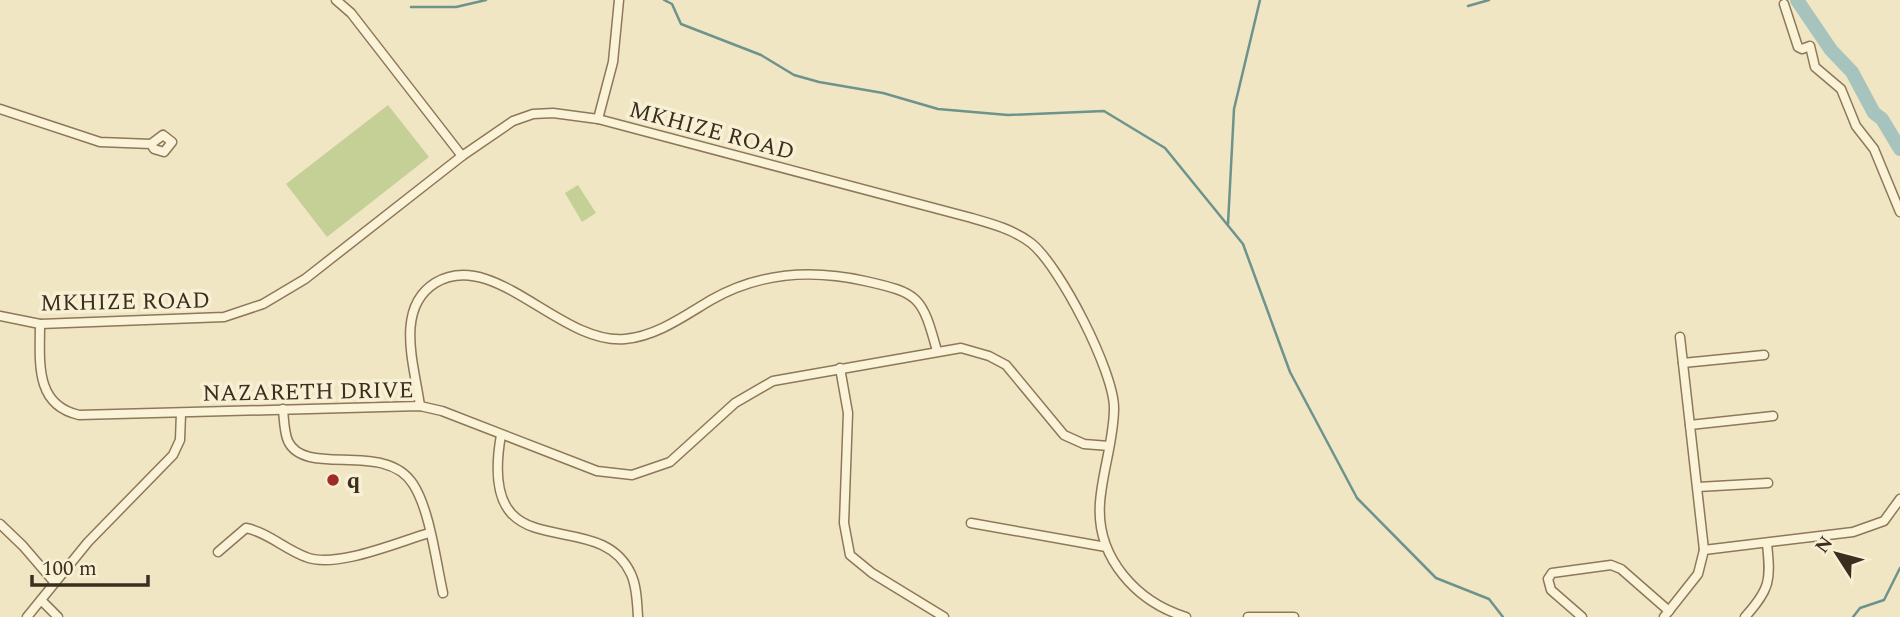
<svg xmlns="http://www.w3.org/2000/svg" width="1900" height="617" font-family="Spectral,serif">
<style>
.green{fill:#c5d097}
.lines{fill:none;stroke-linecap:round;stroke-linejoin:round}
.stream{stroke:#6c938c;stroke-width:2.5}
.river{stroke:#a6c4bd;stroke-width:14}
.minor-casing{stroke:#8d7859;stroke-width:11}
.minor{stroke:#fbf3d8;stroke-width:8}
.poi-dot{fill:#9f2d26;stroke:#f8f0d4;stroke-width:2.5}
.labels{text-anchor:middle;stroke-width:7;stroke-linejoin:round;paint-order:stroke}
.street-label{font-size:23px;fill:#3c2e1e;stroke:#f8f0d4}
.poi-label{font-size:23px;font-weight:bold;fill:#3c2e1e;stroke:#f8f0d4;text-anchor:start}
</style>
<rect width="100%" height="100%" fill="#f1e6c4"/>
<g class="green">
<polygon points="388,105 429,157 327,237 286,184"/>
<polygon points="578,185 596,213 582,222 565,193"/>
</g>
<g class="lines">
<g class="stream">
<polyline points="664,0 672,4 681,24 761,55 794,75 819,82 883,93 938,109 1008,115 1104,111 1165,148 1243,244 1290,372 1357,498 1436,578 1489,599 1503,617"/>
<polyline points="1468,6 1489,0"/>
<polyline points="411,7 456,7 486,0"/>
<polyline points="1228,224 1234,109 1260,0"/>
<polyline points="1853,617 1860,608 1884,600 1900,568"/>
</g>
<polyline class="river" points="1797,0 1831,50 1852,72 1874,113 1882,119 1900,149"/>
<g class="minor-casing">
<g id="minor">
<polyline points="336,0 351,13 462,156"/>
<polyline points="1784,4 1798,47 1802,49 1810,46 1815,67 1841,89 1856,126 1874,149 1900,212"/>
<polyline points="0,109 100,142 151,144 163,135 172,142 164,152 154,149 151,144"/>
<polyline points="598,119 613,62 619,0"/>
<path d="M0 316 40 324 224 317 263 304 305 279 462 156 513 121 533 114 553 113 598 119 968 217C989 223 1013 229 1031 243 1060 266 1114 372 1114 408 1114 440 1102 472 1100 503 1096 558 1137 602 1186 617"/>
<path d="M40 324C40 361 34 405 79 415L420 406 442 411 597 471 632 475 670 462 735 403 773 381 961 348 989 356 1006 365 1064 435 1084 444 1109 446"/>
<polyline points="1683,363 1764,355"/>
<polyline points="840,368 848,413 844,523 850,555 872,573 944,617"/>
<path d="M420 406C415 367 394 309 435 283 494 247 560 345 625 339 657 336 684 316 711 300 760 272 811 269 865 281 919 293 922 296 937 351"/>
<path d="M283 409C284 419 284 432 288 441 305 478 385 440 413 484 430 510 436 562 443 593"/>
<polyline points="1690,425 1773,416"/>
<path d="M501 435C476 577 598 501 631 574 637 587 637 603 638 617"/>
<polyline points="1698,487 1768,483"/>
<polyline points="971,523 1106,547"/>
<polyline points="0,524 23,546 54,582"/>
<polyline points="1704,550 1853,532 1884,521 1900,499"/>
<path d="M218 552 246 528C267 532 286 550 306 557 336 569 398 542 429 533"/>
<polyline points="41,600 58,617"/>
<polyline points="27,617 88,542 173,455 180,440 181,413"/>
<polyline points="1248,617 1294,617"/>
<polyline points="1582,617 1551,590 1548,579 1552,573 1611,565 1621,569 1669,611"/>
<polyline points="1664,617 1698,574 1704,550 1680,337"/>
<path d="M1745 617C1770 589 1771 581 1767 544"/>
</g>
</g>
<use href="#minor" class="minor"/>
</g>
<circle class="poi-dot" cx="333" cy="480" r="7"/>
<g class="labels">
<g class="street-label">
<text transform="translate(712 130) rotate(15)" y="8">MKHIZE ROAD</text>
<text transform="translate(125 301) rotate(-1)" y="8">MKHIZE ROAD</text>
<text transform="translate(308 391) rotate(-1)" y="8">NAZARETH DRIVE</text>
</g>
<g class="poi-label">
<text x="347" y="488">q</text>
</g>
</g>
<g transform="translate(1837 554) rotate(306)" stroke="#f8f0d4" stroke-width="5" paint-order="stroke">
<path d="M0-5L12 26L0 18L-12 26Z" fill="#3c2e1e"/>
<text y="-10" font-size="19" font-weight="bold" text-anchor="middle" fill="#3c2e1e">N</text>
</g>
<path d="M32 575v10h116v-10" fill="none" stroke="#3c2e1e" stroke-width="3.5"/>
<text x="42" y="575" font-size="21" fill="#3c2e1e" stroke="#f8f0d4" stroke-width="5" paint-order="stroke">100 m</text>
</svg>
